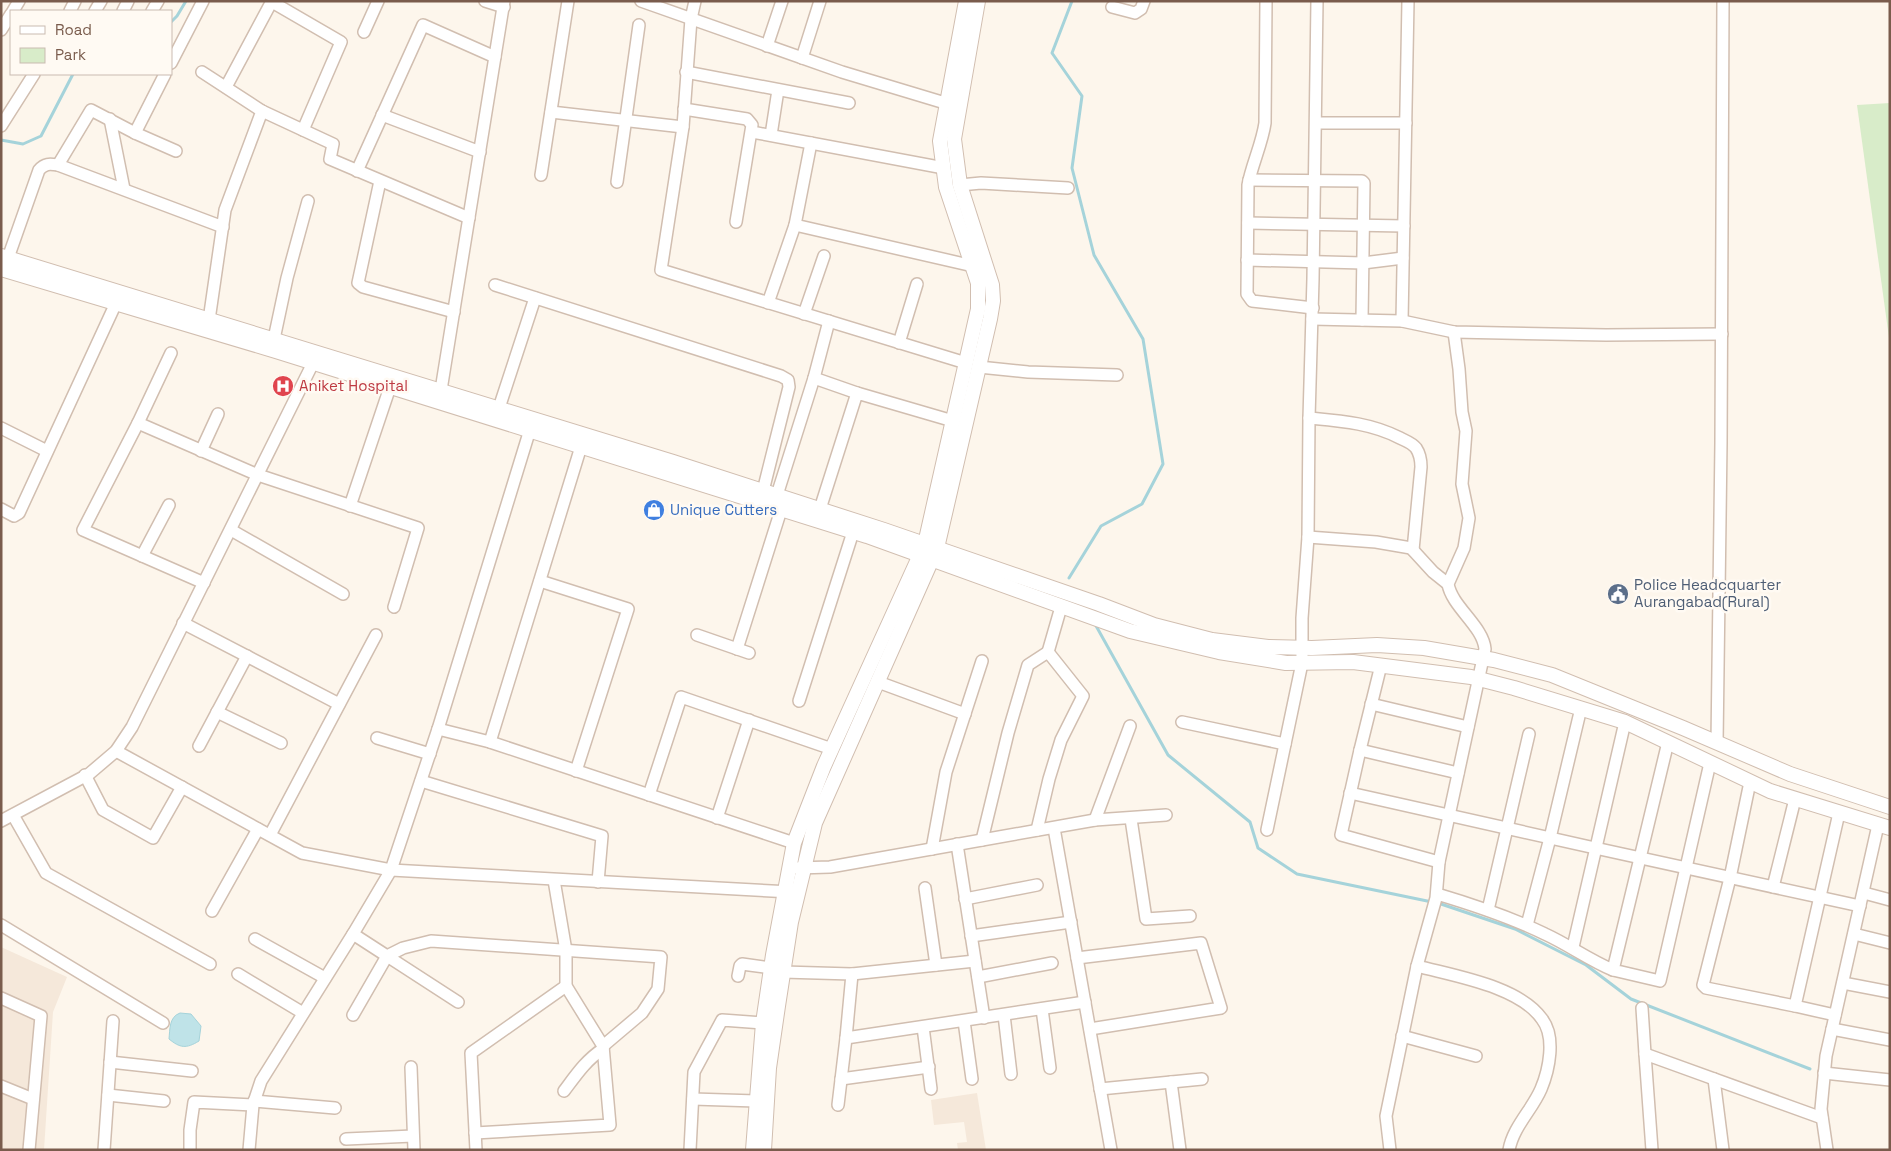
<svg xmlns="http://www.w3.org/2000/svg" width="1891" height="1151" font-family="'Space Grotesk',sans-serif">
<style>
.residential{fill:#f5e8da}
.green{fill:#d8ecc9}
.water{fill:#bfe3e8;stroke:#a5d3da}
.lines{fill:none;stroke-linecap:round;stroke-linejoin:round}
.stream{stroke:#a5d3da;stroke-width:3}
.minor-casing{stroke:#d1beb0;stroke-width:14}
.tertiary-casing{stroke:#d1beb0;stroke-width:16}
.minor{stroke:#fff;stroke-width:11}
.tertiary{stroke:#fff;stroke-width:14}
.labels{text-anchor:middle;stroke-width:5;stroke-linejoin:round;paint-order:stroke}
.health-label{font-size:15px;fill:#be3a42;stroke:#fffaf3;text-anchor:start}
.shop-label{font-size:15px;fill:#366cbe;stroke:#fffaf3;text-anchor:start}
.service-label{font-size:15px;fill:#4e5e75;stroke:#fffaf3;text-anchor:start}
</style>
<rect width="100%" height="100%" fill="#fdf6ec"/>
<g class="residential">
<polygon points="1,947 67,977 53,1012 44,1150 1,1150"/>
<polygon points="977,1093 986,1150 958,1150 957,1143 967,1142 964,1122 934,1125 931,1100"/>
</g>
<polygon class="green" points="1890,103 1890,345 1857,105"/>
<path class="water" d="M180 1013 191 1014 201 1026 199 1041C186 1049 180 1048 169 1039 170 1029 169 1017 180 1013Z"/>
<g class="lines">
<g class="stream">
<polyline points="171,22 177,16 186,1"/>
<polyline points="1,140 23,144 41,136 73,74"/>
<polyline points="1069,578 1101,526 1142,504 1163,464 1143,339 1094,255 1072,168 1082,96 1052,53 1072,1"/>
<polyline points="1095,624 1168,755 1250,822 1258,848 1297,874 1432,902"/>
<polyline points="1438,903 1515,929 1586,965 1631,999 1810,1069"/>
</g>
<g class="minor-casing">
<g id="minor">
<polyline points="485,1 504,7"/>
<polyline points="641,1 842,72 955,106"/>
<polyline points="695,1 691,19 683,127 661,270 966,363"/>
<path d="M1266 1 1265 123C1262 144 1252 164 1248 185L1247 294 1252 301 1313 308"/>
<polyline points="272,2 341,42 303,130"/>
<polyline points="1112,7 1135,13 1141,9 1144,1"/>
<polyline points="13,11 19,1"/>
<polyline points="70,11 75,1"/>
<polyline points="95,11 101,1"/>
<polyline points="123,11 128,1"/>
<polyline points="152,11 158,1"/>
<polyline points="1,30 11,14"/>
<polyline points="364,32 378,1"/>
<polyline points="767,46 782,1"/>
<polyline points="802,58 820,1"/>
<polyline points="171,63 203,1"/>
<polyline points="202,72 262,111 333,144 330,159 469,218"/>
<polyline points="686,72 849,103"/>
<polyline points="226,87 272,1"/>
<polyline points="684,109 747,119 752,125 736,222"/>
<polyline points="551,112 683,127"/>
<polyline points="382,115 480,152"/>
<polyline points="110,119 124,189"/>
<polyline points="1316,123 1406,123"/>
<polyline points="1,126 34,74"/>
<polyline points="752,132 944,168"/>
<polyline points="135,133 165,74"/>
<polyline points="771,135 778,90"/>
<polyline points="811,143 795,225 973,266"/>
<polyline points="58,165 91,110 135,133 176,151"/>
<polyline points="357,171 423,25 495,57"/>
<polyline points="541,175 568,1"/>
<polyline points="1249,180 1362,181 1364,183 1362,320"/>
<polyline points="380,181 358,283 363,287 454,312"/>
<polyline points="617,182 639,25"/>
<polyline points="960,185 981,183 1068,188"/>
<polyline points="1248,223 1404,226"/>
<path d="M8 258 39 170C45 163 50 164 58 165L223 227"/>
<polyline points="1247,260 1363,263 1403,258"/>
<polyline points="495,285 781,376 788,380 789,387 763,491"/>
<polyline points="768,303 795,225"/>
<polyline points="804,314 824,256"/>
<polyline points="1312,319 1402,321 1454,332 1606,335 1722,334"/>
<polyline points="209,320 225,210 262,111"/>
<polyline points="829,321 814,378 857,393"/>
<polyline points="1402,321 1408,1"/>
<polyline points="274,339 287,278 308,201"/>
<polyline points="899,343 917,284"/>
<polyline points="171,353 138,423 258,475 418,528 394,607"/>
<polyline points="979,367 1028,372 1117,375"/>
<polyline points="441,390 504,1"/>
<polyline points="499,408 535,298"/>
<path d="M1309 418C1341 421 1371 423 1400 438 1406 441 1412 443 1416 448 1420 454 1421 460 1421 467L1413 550"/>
<polyline points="138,423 83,530 204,583"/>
<polyline points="1,428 47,451"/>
<polyline points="201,451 218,414"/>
<polyline points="777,495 814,378"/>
<polyline points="350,506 390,387"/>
<polyline points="1,509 14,516 19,513 116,303"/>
<polyline points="820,509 857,393 953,421"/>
<polyline points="231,530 343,594"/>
<polyline points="1308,537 1376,542 1411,548 1433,572 1448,584"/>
<polyline points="142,556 169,505"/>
<polyline points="540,581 628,609 576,771"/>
<polyline points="183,623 339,704"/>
<polyline points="697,635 749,653"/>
<polyline points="737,649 781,510"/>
<polyline points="1048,652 1061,607"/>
<polyline points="1381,665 1360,750 1341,835 1439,862"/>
<polyline points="878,682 965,714"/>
<polyline points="799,701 853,532"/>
<polyline points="1371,704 1468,727"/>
<polyline points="217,712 281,743"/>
<polyline points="1182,722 1285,744"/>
<polyline points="438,729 490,742 794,843"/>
<polyline points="377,738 430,754"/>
<polyline points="490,742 583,440"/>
<polyline points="1668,742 1613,970 1660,981 1710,763"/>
<polyline points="1717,743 1721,443 1723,1"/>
<polyline points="199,746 247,656"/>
<polyline points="1360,750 1458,773"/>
<polyline points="116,751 302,853 391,870 791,892"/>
<polyline points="85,775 103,810 153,838 182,787"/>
<polyline points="421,781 602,836 598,882"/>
<polyline points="1750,782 1730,878 1703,985 1706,988 1795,1006"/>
<polyline points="1350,793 1595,848 1860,906"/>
<polyline points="649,795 681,697 832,749"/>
<polyline points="13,815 46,873 210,964"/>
<polyline points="717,818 749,720"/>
<polyline points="1131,819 1146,919 1190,916"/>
<polyline points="1095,820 1130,726"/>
<polyline points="1,821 89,774 116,751 132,727 316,357"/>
<polyline points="1054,828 1111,1150"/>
<polyline points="1267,830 1302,663 1302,618 1308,537 1309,418 1313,279 1317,1"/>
<polyline points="270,835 376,635"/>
<polyline points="982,840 1008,733 1028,665 1048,652 1083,696 1061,740 1049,779 1037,830"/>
<polyline points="957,844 984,1018"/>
<polyline points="932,849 946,772 982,661"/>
<polyline points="797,868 830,867 1095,820 1166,815"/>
<polyline points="1773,887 1795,799"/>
<polyline points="925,888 936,965"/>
<polyline points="1864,893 1890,900"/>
<path d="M1437 894C1474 905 1510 917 1545 934 1569 945 1589 960 1613 970"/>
<polyline points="965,899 1037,885"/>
<polyline points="1488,910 1529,734"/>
<polyline points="212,911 258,829"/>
<polyline points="1,925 163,1023"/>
<polyline points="1527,925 1550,838 1581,708"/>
<polyline points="353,934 387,956 403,948 431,941 661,957 658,989 642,1013 603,1046"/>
<polyline points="1854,934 1890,943"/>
<polyline points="971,936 1071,922"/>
<polyline points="255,939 325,978"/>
<polyline points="1573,947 1625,722"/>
<polyline points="1077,958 1201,943 1221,1008 1090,1029"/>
<path d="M1417 966C1454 976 1519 986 1542 1019 1556 1037 1549 1070 1541 1089 1532 1110 1513 1127 1509 1150"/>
<polyline points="783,972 852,974 975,961"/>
<polyline points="238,974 303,1013"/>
<polyline points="852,974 846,1038 1085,1002"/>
<polyline points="738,976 740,966 742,964 771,968"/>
<polyline points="978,977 1052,963"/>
<polyline points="1843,983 1890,992"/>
<polyline points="1,998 41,1016 29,1150"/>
<polyline points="1642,1008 1645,1054"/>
<polyline points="1042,1009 1050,1068"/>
<polyline points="353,1015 387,956 458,1002"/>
<polyline points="1004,1015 1011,1074"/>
<polyline points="1835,1015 1795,1006 1839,813"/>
<polyline points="964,1021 972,1079"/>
<polyline points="923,1027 931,1089"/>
<polyline points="1832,1029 1890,1040"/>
<polyline points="1402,1036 1476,1056"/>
<polyline points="110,1062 192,1071"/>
<polyline points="411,1067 414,1150"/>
<polyline points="1824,1073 1890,1080"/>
<polyline points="841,1079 929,1067"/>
<polyline points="1714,1079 1723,1150"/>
<polyline points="1171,1082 1180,1150"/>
<polyline points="1,1086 33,1099"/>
<polyline points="1100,1089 1202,1079"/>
<path d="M564 1091C576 1075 586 1060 603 1049"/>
<polyline points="108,1095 164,1101"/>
<polyline points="693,1099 756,1101"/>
<polyline points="254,1101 335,1108"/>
<polyline points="838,1105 846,1038"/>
<polyline points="475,1133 610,1125 603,1046 566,986 566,951 554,880"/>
<polyline points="346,1139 413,1136"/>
<polyline points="104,1150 113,1021"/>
<polyline points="190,1150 190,1130 194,1102 253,1105"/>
<polyline points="249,1150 253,1105 261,1081 353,934 391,870 438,729 532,423"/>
<polyline points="476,1150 471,1053 566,986"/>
<polyline points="690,1150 694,1072 722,1020 763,1023"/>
<path d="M1390 1150 1386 1116 1417 966 1436 898 1439 862 1485 649C1483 626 1452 607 1448 584L1464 548 1469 518 1462 484 1466 431 1462 412 1459 369 1454 332"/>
<polyline points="1652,1150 1645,1054 1822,1118"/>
<polyline points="1827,1150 1821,1109 1826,1056 1878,825"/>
</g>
</g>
<g class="tertiary-casing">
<g id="tertiary">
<polyline points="1,256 673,462 884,530 1099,604 1154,625 1212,640 1268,647 1312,648 1377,645 1424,648 1494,660 1552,675 1683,728 1790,774 1890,807"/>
<polyline points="1,269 276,351 867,536 1130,631 1219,652 1286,663 1353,662 1471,677 1514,688 1625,722 1770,791 1890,828"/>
<polyline points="753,1150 763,1023 773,955 794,843 824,766 925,544 978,309 978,283 946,187 940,141 966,1"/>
<polyline points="764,1150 769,1068 778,1006 791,922 815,823 937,548 990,319 993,301 992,285 960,185 954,139 978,1"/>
</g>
</g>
<use href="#minor" class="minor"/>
<use href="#tertiary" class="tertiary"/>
</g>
<defs>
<g id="hospital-disc" transform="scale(1.125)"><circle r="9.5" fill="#e0444e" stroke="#fffaf3"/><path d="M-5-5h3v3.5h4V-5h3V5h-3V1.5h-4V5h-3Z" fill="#fff"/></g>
<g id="shop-disc" transform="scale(1.125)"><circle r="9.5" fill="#3f7fe0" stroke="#fffaf3"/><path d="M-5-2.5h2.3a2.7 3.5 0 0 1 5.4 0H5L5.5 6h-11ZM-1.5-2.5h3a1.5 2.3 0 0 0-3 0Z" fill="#fff"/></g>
<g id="civic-disc" transform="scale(1.125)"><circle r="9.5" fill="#5c6f8a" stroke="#fffaf3"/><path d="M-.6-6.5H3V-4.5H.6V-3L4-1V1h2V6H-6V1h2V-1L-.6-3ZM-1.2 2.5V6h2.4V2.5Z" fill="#fff"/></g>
</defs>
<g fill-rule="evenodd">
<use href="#hospital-disc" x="283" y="386"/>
<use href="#shop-disc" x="654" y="510"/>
<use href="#civic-disc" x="1618" y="594"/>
</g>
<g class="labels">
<g class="health-label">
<text x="299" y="391">Aniket Hospital</text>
</g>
<g class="shop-label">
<text x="670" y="515">Unique Cutters</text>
</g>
<g class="service-label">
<text x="1634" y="590">Police Headcquarter<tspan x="1634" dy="17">Aurangabad(Rural)</tspan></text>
</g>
</g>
<rect width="1891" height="1151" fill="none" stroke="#7a5c4d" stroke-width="5"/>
<rect x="10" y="10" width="162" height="65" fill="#fffaf3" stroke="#cabbb1"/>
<rect x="20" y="26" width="25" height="8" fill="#ffffff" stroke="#cabbb1"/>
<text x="55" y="35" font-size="15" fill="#7a5c4d">Road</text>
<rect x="20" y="48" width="25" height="15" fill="#d8ecc9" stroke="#cabbb1"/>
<text x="55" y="60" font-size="15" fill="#7a5c4d">Park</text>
</svg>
